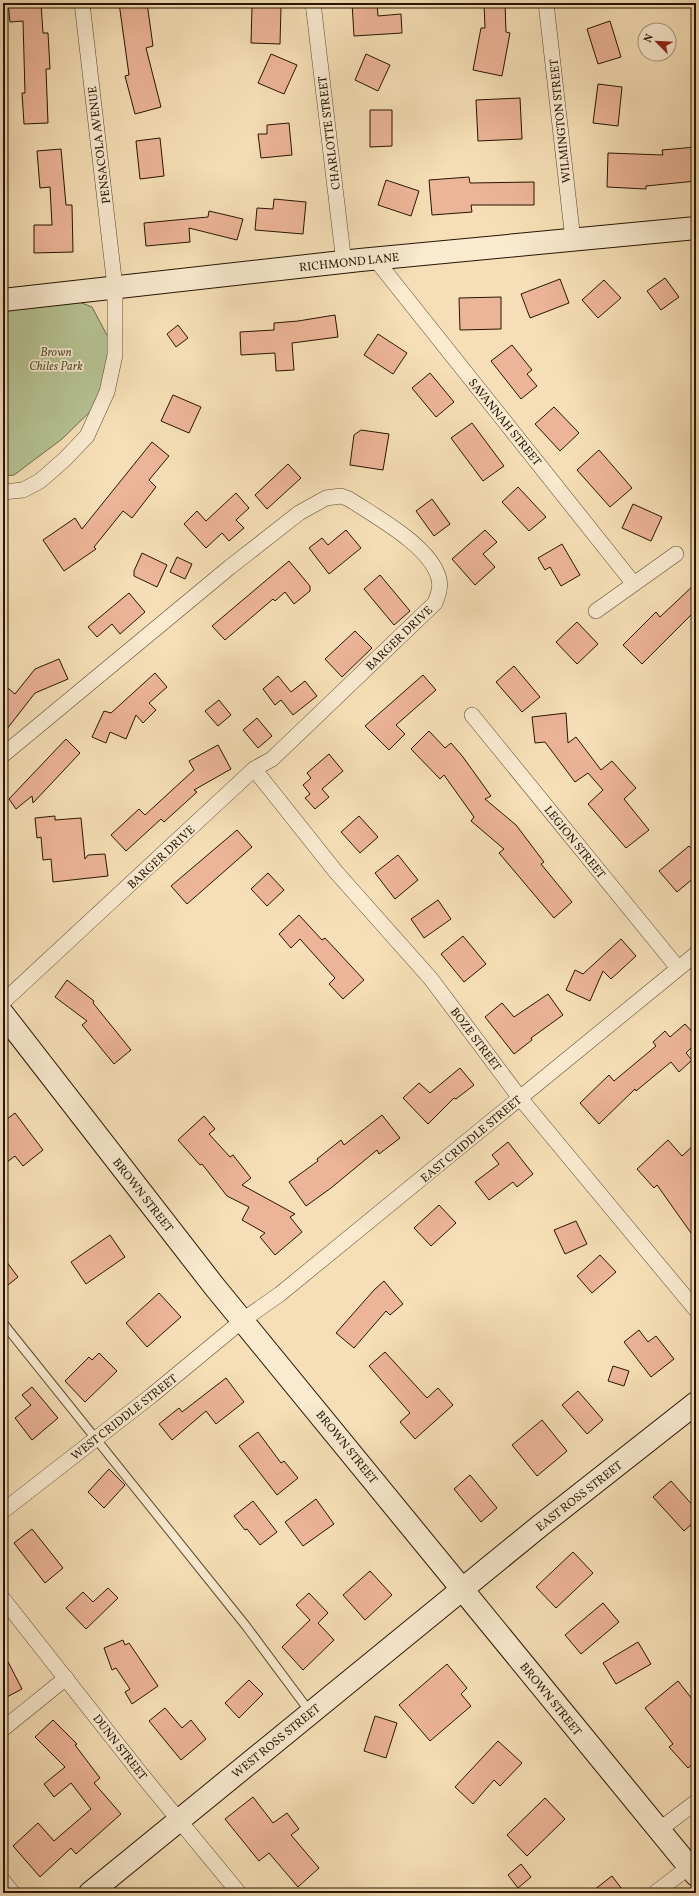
<svg xmlns="http://www.w3.org/2000/svg" width="699" height="1896" font-family="Vollkorn,serif">
<style>
.green{fill:#b6c393;stroke:#6e6c4a}
.building{fill:#edb598;stroke:#251502}
.lines{fill:none;stroke-linecap:round;stroke-linejoin:round}
.lane-casing{stroke:#59482f;stroke-width:10}
.street-casing{stroke:#59482f;stroke-width:16}
.secondary-casing{stroke:#251502;stroke-width:24}
.lane{stroke:#f9ead0;stroke-width:8}
.street{stroke:#f9ead0;stroke-width:15}
.secondary{stroke:#f9ead0;stroke-width:22}
.labels{text-anchor:middle;stroke-width:3.5;stroke-linejoin:round;paint-order:stroke}
.street-label{font-size:12px;fill:#251502;stroke:#f9ead0}
.park-label{font-size:12px;font-style:italic;fill:#585235;stroke:#f9ead0}
</style>
<rect width="100%" height="100%" fill="#f6dfb6"/>
<filter id="stains"><feTurbulence type="fractalNoise" baseFrequency=".005" numOctaves="4"/><feColorMatrix values="0 0 0 0 .2 0 0 0 0 .09 0 0 0 0 .02 0 0 0 .5 -.17"/></filter>
<radialGradient id="worn" r=".72"><stop offset=".6" stop-color="#630" stop-opacity="0"/><stop offset="1" stop-color="#630" stop-opacity=".3"/></radialGradient>
<polygon class="green" points="77,301 92,307 108,337 110,365 98,404 62,439 14,475 3,476 3,311"/>
<g class="building">
<polygon points="8,3 41,3 43,33 48,33 50,69 46,69 48,123 24,124 22,93 25,93 23,21 10,22"/>
<polygon points="119,3 147,3 153,46 146,48 161,107 135,114 125,76 129,75"/>
<polygon points="352,3 377,3 378,16 401,14 402,33 354,36"/>
<polygon points="484,3 505,3 506,32 510,33 502,76 473,70 481,28 485,28"/>
<polygon points="252,7 281,7 280,44 251,43"/>
<polygon points="610,21 621,57 598,64 587,29"/>
<polygon points="271,54 297,65 284,94 258,83"/>
<polygon points="366,54 390,65 378,91 355,80"/>
<polygon points="598,84 622,87 618,126 593,123"/>
<polygon points="520,98 522,139 478,141 476,100"/>
<polygon points="370,110 392,110 392,146 370,147"/>
<polygon points="289,123 292,155 261,158 258,134 267,134 267,125"/>
<polygon points="160,138 164,176 140,179 136,141"/>
<polygon points="696,147 696,181 646,186 646,189 607,187 608,153 663,155 662,150"/>
<polygon points="61,149 66,205 72,205 73,252 34,253 34,225 52,225 50,187 40,188 37,151"/>
<polygon points="469,177 470,183 534,182 534,205 471,205 472,212 432,215 429,180"/>
<polygon points="386,180 419,191 411,216 378,205"/>
<polygon points="274,199 306,202 303,234 255,230 257,208 273,209"/>
<polygon points="209,211 243,219 237,240 189,228 190,242 146,246 144,223 208,217"/>
<polygon points="665,278 679,297 661,310 647,291"/>
<polygon points="560,279 569,303 530,318 521,294"/>
<polygon points="604,280 621,298 598,318 582,300"/>
<polygon points="501,297 501,329 460,330 459,298"/>
<polygon points="335,315 338,337 292,343 294,370 276,371 275,353 241,355 240,332 274,330 274,323 298,321"/>
<polygon points="178,325 188,338 176,347 167,334"/>
<polygon points="378,334 407,353 393,374 364,355"/>
<polygon points="512,345 532,370 527,374 537,386 521,399 491,361"/>
<polygon points="430,373 454,402 436,417 412,388"/>
<polygon points="173,395 201,407 189,433 161,421"/>
<polygon points="554,407 579,433 560,451 535,424"/>
<polygon points="472,423 504,466 483,481 451,438"/>
<polygon points="361,430 389,434 383,470 350,465 354,435"/>
<polygon points="152,442 169,456 149,480 156,487 132,518 123,511 94,547 96,549 64,571 43,540 75,518 82,529"/>
<polygon points="599,450 632,488 610,507 577,470"/>
<polygon points="288,464 301,478 267,509 255,495"/>
<polygon points="518,487 546,517 529,531 502,502"/>
<polygon points="236,493 249,508 236,520 244,528 229,541 222,533 206,548 184,524 197,511 206,521"/>
<polygon points="432,499 450,524 434,536 416,511"/>
<polygon points="633,504 662,517 651,541 622,528"/>
<polygon points="346,530 361,548 329,574 309,548 322,538 328,545"/>
<polygon points="485,530 497,542 483,554 495,567 475,585 452,559"/>
<polygon points="562,544 580,575 561,586 550,567 545,570 538,558"/>
<polygon points="142,553 167,565 157,587 134,576 134,571"/>
<polygon points="177,557 192,564 185,579 170,572"/>
<polygon points="289,561 310,586 310,591 294,604 285,592 275,601 273,599 225,640 212,626"/>
<polygon points="380,575 410,611 394,625 364,589"/>
<polygon points="696,583 696,610 642,664 623,645 656,612 660,617"/>
<polygon points="129,593 145,612 120,634 112,624 97,637 88,627"/>
<polygon points="577,622 598,644 577,664 556,642"/>
<polygon points="355,631 372,648 342,677 325,659"/>
<polygon points="59,659 68,679 35,693 3,734 3,684 15,694 35,669"/>
<polygon points="514,666 540,697 522,712 496,682"/>
<polygon points="155,673 167,687 149,703 156,710 143,723 136,715 126,739 110,732 106,743 92,737 104,711 111,713"/>
<polygon points="423,675 436,690 396,725 405,734 389,750 365,726"/>
<polygon points="278,676 291,692 305,681 317,696 293,715 281,700 275,705 263,689"/>
<polygon points="219,700 231,715 218,726 205,711"/>
<polygon points="566,713 568,743 576,737 601,770 612,761 636,788 624,799 649,830 626,848 588,804 603,790 588,773 575,782 545,742 535,743 532,717"/>
<polygon points="257,718 272,736 258,748 243,730"/>
<polygon points="429,731 445,748 451,743 463,757 491,796 485,799 516,825 544,862 541,864 572,902 554,918 499,853 504,849 471,821 474,817 444,775 440,779 411,749"/>
<polygon points="66,739 80,753 33,803 32,796 16,809 9,799"/>
<polygon points="218,745 231,769 194,790 197,792 164,822 161,819 126,851 111,835 139,809 145,815 194,770 189,761"/>
<polygon points="329,754 343,771 322,789 329,797 315,809 305,798 310,794 303,785 311,778 307,773"/>
<polygon points="55,816 55,820 81,818 85,859 88,855 105,854 108,876 53,882 51,859 43,860 41,837 37,838 35,818"/>
<polygon points="359,816 378,837 360,853 341,832"/>
<polygon points="237,830 252,847 187,904 171,886"/>
<polygon points="689,846 696,854 696,876 677,892 659,871"/>
<polygon points="398,855 418,880 395,899 375,873"/>
<polygon points="268,873 284,890 267,906 251,889"/>
<polygon points="438,900 451,919 424,938 411,919"/>
<polygon points="299,915 322,940 325,938 364,980 343,999 329,984 335,978 300,939 291,948 279,934"/>
<polygon points="463,936 486,964 464,982 441,954"/>
<polygon points="621,939 636,956 611,979 603,971 590,1001 566,990 575,970 583,974"/>
<polygon points="67,980 94,1001 93,1003 131,1050 114,1064 82,1025 87,1021 55,997"/>
<polygon points="548,994 563,1015 531,1038 532,1040 514,1054 485,1017 502,1003 514,1017"/>
<polygon points="685,1024 696,1036 696,1043 686,1053 692,1060 679,1072 671,1062 636,1091 635,1089 599,1124 580,1103 609,1075 614,1081 656,1046 653,1042 665,1031 670,1037"/>
<polygon points="460,1068 474,1085 456,1099 454,1098 428,1124 403,1098 419,1083 430,1093"/>
<polygon points="15,1113 43,1150 23,1166 15,1156 3,1165 3,1122"/>
<polygon points="382,1115 400,1138 379,1154 377,1150 331,1188 306,1206 289,1182 318,1161 317,1159 341,1140 344,1145"/>
<polygon points="204,1116 215,1129 209,1134 230,1157 233,1155 251,1178 242,1185 295,1214 290,1217 302,1232 275,1255 260,1237 265,1233 242,1220 249,1207 227,1196 202,1164 200,1165 178,1140"/>
<polygon points="668,1140 682,1156 696,1143 696,1240 657,1185 654,1188 637,1169"/>
<polygon points="508,1142 533,1174 517,1187 513,1182 489,1200 475,1182 499,1164 492,1155"/>
<polygon points="439,1205 456,1223 431,1246 414,1228"/>
<polygon points="576,1221 587,1244 565,1254 554,1230"/>
<polygon points="110,1235 125,1257 86,1284 71,1262"/>
<polygon points="600,1255 616,1272 592,1293 577,1276"/>
<polygon points="3,1257 18,1277 3,1289"/>
<polygon points="384,1281 403,1304 390,1315 386,1311 354,1348 336,1333 374,1290"/>
<polygon points="159,1293 181,1317 147,1347 126,1323"/>
<polygon points="639,1330 648,1342 656,1336 674,1359 651,1377 624,1342"/>
<polygon points="385,1352 427,1398 438,1388 453,1405 415,1439 400,1422 410,1413 369,1366"/>
<polygon points="99,1353 117,1371 85,1402 65,1381 89,1357 92,1360"/>
<polygon points="613,1366 629,1371 624,1386 608,1381"/>
<polygon points="226,1378 244,1402 216,1424 206,1411 172,1440 159,1424 179,1408 182,1412"/>
<polygon points="32,1387 58,1418 32,1440 15,1418 31,1405 22,1395"/>
<polygon points="578,1391 603,1420 587,1434 562,1405"/>
<polygon points="542,1420 567,1451 537,1476 512,1445"/>
<polygon points="258,1432 281,1463 284,1461 298,1478 277,1495 239,1446"/>
<polygon points="109,1469 125,1485 104,1508 88,1492"/>
<polygon points="470,1475 497,1508 481,1522 454,1489"/>
<polygon points="671,1481 696,1509 696,1520 684,1531 653,1497"/>
<polygon points="316,1499 334,1524 303,1546 285,1522"/>
<polygon points="253,1501 277,1532 260,1545 247,1529 245,1530 234,1516"/>
<polygon points="32,1529 63,1568 45,1583 14,1543"/>
<polygon points="573,1552 593,1573 556,1608 536,1587"/>
<polygon points="370,1571 392,1595 365,1620 343,1595"/>
<polygon points="108,1588 118,1598 86,1629 66,1608 83,1592 93,1602"/>
<polygon points="309,1593 328,1613 318,1623 334,1640 303,1670 282,1647 310,1620 296,1605"/>
<polygon points="603,1603 619,1622 581,1654 565,1635"/>
<polygon points="123,1640 125,1645 129,1643 158,1686 132,1704 125,1692 130,1689 116,1668 112,1670 104,1648"/>
<polygon points="638,1642 651,1664 616,1684 603,1663"/>
<polygon points="3,1652 22,1689 3,1699"/>
<polygon points="447,1664 467,1688 461,1694 471,1706 430,1741 399,1705"/>
<polygon points="249,1680 263,1694 239,1718 225,1703"/>
<polygon points="678,1681 696,1704 696,1761 688,1768 669,1747 673,1744 645,1708"/>
<polygon points="165,1708 182,1728 191,1720 206,1739 181,1760 149,1721"/>
<polygon points="375,1716 397,1723 386,1758 364,1751"/>
<polygon points="53,1720 77,1744 75,1745 100,1778 94,1783 121,1814 76,1854 71,1848 40,1877 13,1846 38,1823 54,1841 91,1809 71,1783 54,1797 44,1784 65,1767 35,1737"/>
<polygon points="498,1741 522,1763 500,1786 494,1780 473,1804 455,1787"/>
<polygon points="253,1797 273,1823 287,1813 299,1829 291,1835 319,1868 298,1887 269,1853 259,1861 225,1819"/>
<polygon points="545,1798 565,1819 527,1856 507,1835"/>
<polygon points="521,1864 531,1877 518,1888 508,1875"/>
<polygon points="612,1876 625,1893 590,1893"/>
</g>
<g class="lines">
<g class="lane-casing">
<polyline id="lane" points="3,1323 246,1626 310,1712"/>
</g>
<g class="street-casing">
<g id="street">
<polyline points="313,3 344,263"/>
<polyline points="546,3 573,240"/>
<polyline points="376,260 634,584"/>
<polyline points="3,492 23,490 40,481 65,459 87,436 107,392 115,355 115,287 82,3"/>
<polyline points="596,611 676,554"/>
<polyline points="472,715 678,968"/>
<path d="M3 755 230 567 299 513 326 498 341 496 349 499C376 517 431 546 439 579 441 588 438 595 435 603L272 759 254 769 3 1002"/>
<polyline points="254,769 336,872 431,979 520,1098 696,1310"/>
<polyline points="3,1511 151,1396 243,1320 280,1294 696,954"/>
<polyline points="3,1599 141,1774 239,1893"/>
<polyline points="3,1729 66,1678"/>
<polyline points="659,1830 696,1802"/>
<polyline points="3,1881 13,1893"/>
<polyline points="655,1893 689,1867"/>
</g>
</g>
<g class="secondary-casing">
<g id="secondary">
<polyline points="3,300 360,260 696,228"/>
<polyline points="3,1014 214,1286 696,1875"/>
<polyline points="90,1893 541,1525 696,1403"/>
</g>
</g>
<use href="#lane" class="lane"/>
<use href="#street" class="street"/>
<use href="#secondary" class="secondary"/>
</g>
<g class="labels">
<g class="street-label">
<text transform="translate(560 121) rotate(-96)" y="4">WILMINGTON STREET</text>
<text transform="translate(329 133) rotate(-97)" y="4">CHARLOTTE STREET</text>
<text transform="translate(99 145) rotate(-97)" y="4">PENSACOLA AVENUE</text>
<text transform="translate(349 262) rotate(-6)" y="4">RICHMOND LANE</text>
<text transform="translate(505 422) rotate(51)" y="4">SAVANNAH STREET</text>
<text transform="translate(399 638) rotate(-44)" y="4">BARGER DRIVE</text>
<text transform="translate(575 842) rotate(51)" y="4">LEGION STREET</text>
<text transform="translate(161 857) rotate(-43)" y="4">BARGER DRIVE</text>
<text transform="translate(476 1039) rotate(53)" y="4">BOZE STREET</text>
<text transform="translate(471 1139) rotate(-40)" y="4">EAST CRIDDLE STREET</text>
<text transform="translate(143 1195) rotate(52)" y="4">BROWN STREET</text>
<text transform="translate(124 1417) rotate(-38)" y="4">WEST CRIDDLE STREET</text>
<text transform="translate(347 1447) rotate(51)" y="4">BROWN STREET</text>
<text transform="translate(579 1496) rotate(-38)" y="4">EAST ROSS STREET</text>
<text transform="translate(551 1699) rotate(51)" y="4">BROWN STREET</text>
<text transform="translate(276 1741) rotate(-39)" y="4">WEST ROSS STREET</text>
<text transform="translate(120 1747) rotate(52)" y="4">DUNN STREET</text>
</g>
<g class="park-label">
<text x="56" y="356">Brown<tspan x="56" dy="14">Chiles Park</tspan></text>
</g>
</g>
<rect width="699" height="1896" fill="none" stroke="#f6dfb6" stroke-width="16"/>
<rect x="4" y="4" width="691" height="1888" fill="none" stroke="#251502" stroke-width="2"/>
<rect x="8" y="8" width="683" height="1880" fill="none" stroke="#251502"/>
<g transform="translate(657 42) rotate(294)"><circle r="19" fill="#f9ead0" stroke="#a4957e"/>
<path d="M0-3L7 15L0 10L-7 15Z" fill="#8f2418"/>
<text y="-6" font-size="11" font-weight="bold" text-anchor="middle" fill="#251502">N</text>
</g>
<rect width="100%" height="100%" filter="url(#stains)"/>
<rect width="100%" height="100%" fill="url(#worn)"/>
</svg>
